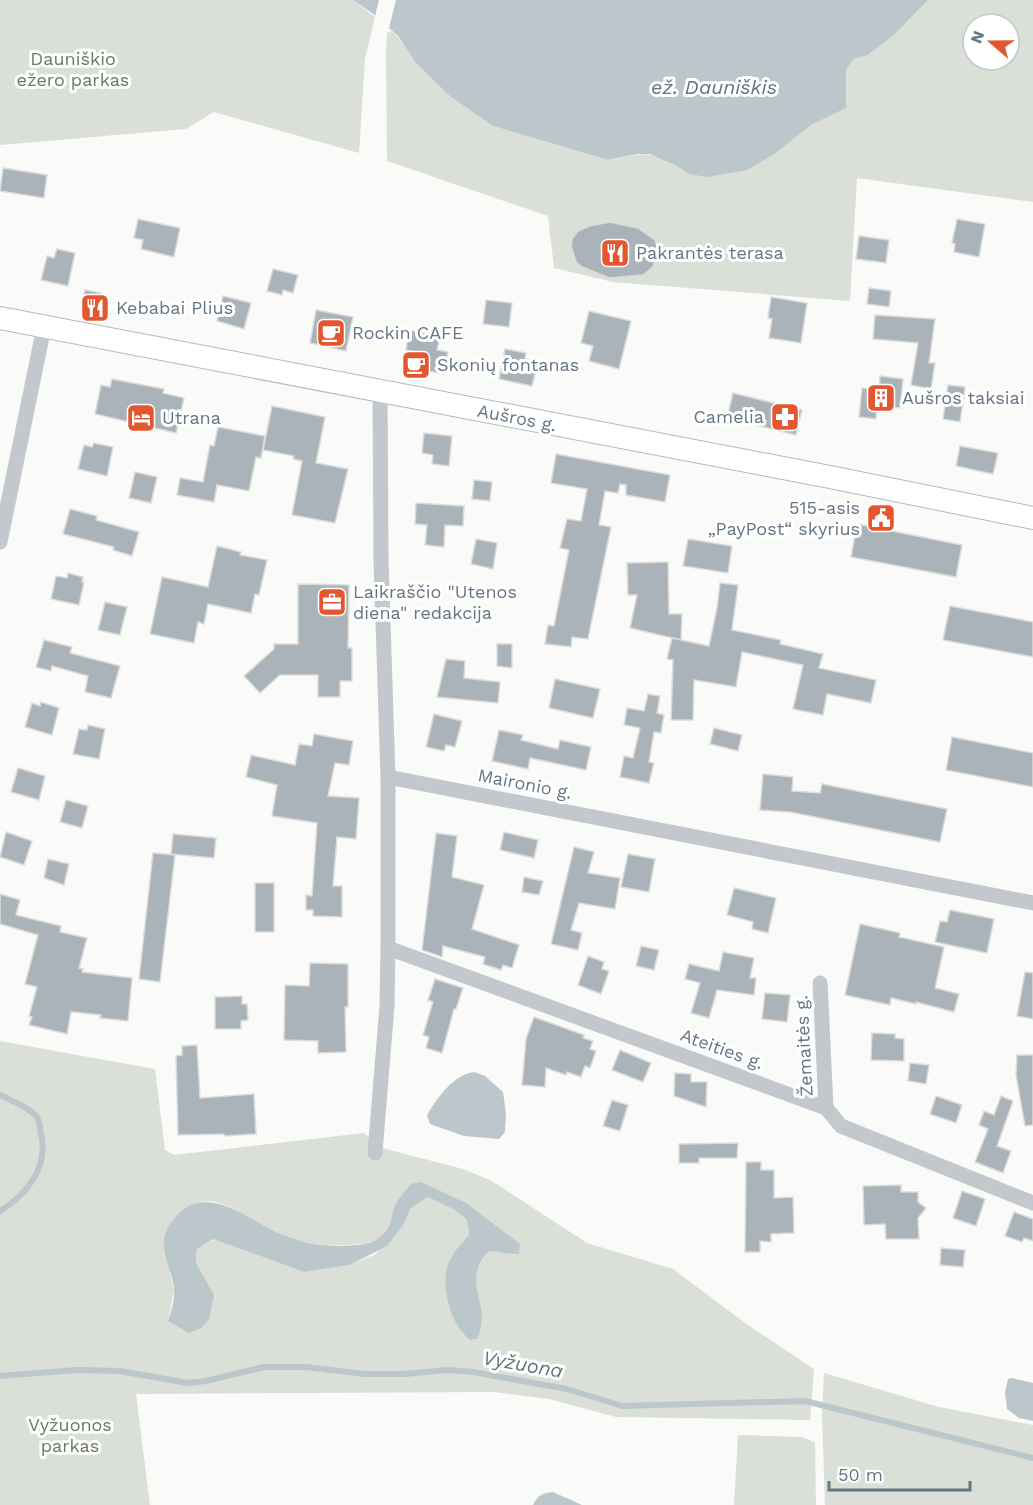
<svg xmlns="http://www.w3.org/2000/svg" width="1033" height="1505" font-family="'Work Sans',sans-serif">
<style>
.green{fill:#dadfd7;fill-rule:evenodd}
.water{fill:#bbc7cb}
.pier{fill:#fafaf8}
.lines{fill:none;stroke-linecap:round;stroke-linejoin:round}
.stream{stroke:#bbc7cb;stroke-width:6}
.building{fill:#aab3b9;stroke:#dcdcda;stroke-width:1.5}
.secondary-casing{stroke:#b3babf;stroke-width:24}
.street{stroke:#c3c8cc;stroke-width:15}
.secondary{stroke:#fff;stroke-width:22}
.labels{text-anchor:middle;stroke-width:6;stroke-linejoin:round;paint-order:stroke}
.park-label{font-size:18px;fill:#687a64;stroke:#fff}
.poi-label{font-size:18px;fill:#657683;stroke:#fff;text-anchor:start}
.street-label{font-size:18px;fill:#657683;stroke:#fff}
.water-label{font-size:20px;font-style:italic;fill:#60757c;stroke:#fff}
</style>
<rect width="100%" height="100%" fill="#fafaf8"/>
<g class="green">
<polygon points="0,0 353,0 375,17 365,59 359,153 214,112 186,129 0,145"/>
<path d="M928 0H1033V202L857 178 850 301 613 282 554 268 548 216 387 161 386 54 387 33 391 31 398 37 415 62 493 126 608 160C618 159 626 156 636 155 655 151 673 164 689 174L776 153 811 125 846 108V70L854 59 868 55 894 35ZM973 24H1009V60H973Z"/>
<path d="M0 1041 155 1069 165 1150 174 1155 364 1133 382 1148 463 1169 492 1181 587 1243 673 1269 745 1323 814 1369 810 1420 616 1417 549 1399 494 1392 136 1394 150 1505H0ZM421 1182 520 1244 515 1255 501 1251H488C486 1255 481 1259 479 1263 467 1288 492 1312 477 1339L470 1340 463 1334 449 1306V1261L469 1235 467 1220 455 1210 428 1197 410 1209 404 1224 376 1254 350 1265 304 1272 214 1239 196 1250V1263L168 1321 174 1291 170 1273 171 1221C182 1211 194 1200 211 1201 228 1203 245 1217 260 1225 292 1242 321 1249 357 1244 362 1244 370 1244 375 1241 392 1233 388 1218 397 1203 401 1195 413 1188 421 1182Z"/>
<polygon points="824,1373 939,1407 1033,1425 1033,1505 825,1505 822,1415"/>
<polygon points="738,1435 802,1437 815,1442 816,1505 734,1505"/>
</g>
<g class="water">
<polygon points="353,0 928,0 894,35 868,55 854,59 846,70 846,108 811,125 776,153 747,170 707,177 689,174 675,165 650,154 637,154 608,160 493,126 450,96 415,62 398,36 372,13"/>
<path d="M474 1072 485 1076 503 1092 506 1114 505 1132 499 1139 464 1136 430 1124 427 1115C437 1098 454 1074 474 1072Z"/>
<path d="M421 1182 466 1203 520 1244 519 1254C510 1255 499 1251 489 1251 486 1255 481 1259 480 1263 467 1287 492 1311 477 1339L470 1340C451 1325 439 1285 449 1262 453 1252 462 1243 469 1235L467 1220 455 1210 428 1197 410 1209 404 1224 387 1246 350 1265 304 1272 213 1239 196 1250V1263L214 1295 209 1319 201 1328 189 1333 168 1321C171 1312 175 1300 174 1290 173 1271 159 1252 166 1232 169 1224 173 1219 179 1213 211 1183 251 1223 283 1235 306 1244 320 1246 345 1246 354 1245 369 1245 376 1240 394 1229 388 1218 397 1202 401 1195 407 1189 411 1184Z"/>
<polygon points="1012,1378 1033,1383 1033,1421 1019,1418 1007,1409 1005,1392 1008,1379"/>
<path d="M553 1492 582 1505H533C538 1495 542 1493 553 1492Z"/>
</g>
<polygon class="pier" points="379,0 396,0 388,32 374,20"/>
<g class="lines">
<g class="stream">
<path d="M0 1095C12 1101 27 1106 36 1116 40 1121 40 1128 41 1134 49 1166 27 1195 0 1211"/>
<polyline points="0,1376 76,1370 120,1371 188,1383 206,1381 264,1367 306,1367 365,1374 404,1374 447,1370 473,1372 567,1389 622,1406 805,1401 1033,1458"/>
</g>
</g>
<g class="building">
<polygon points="3,168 47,175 44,198 0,191"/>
<polygon points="138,219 180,228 174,257 141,249 143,240 134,238"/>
<polygon points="957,219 985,224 979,257 954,252 955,244 952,243"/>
<polygon points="610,222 638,228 655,240 658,250 653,267 643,275 609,278 582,267 576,262 571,246 572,239 578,231 589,226"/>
<polygon points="859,236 889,240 886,263 856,259"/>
<polygon points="57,249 75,253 68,286 41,280 47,256 54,258"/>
<polygon points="273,269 298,275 293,293 283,290 282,295 267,291"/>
<polygon points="869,288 891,291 889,307 867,304"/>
<polygon points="85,290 101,293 98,310 82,307"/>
<polygon points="223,296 251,303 244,329 217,321"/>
<polygon points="771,297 807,303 801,343 769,338 772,319 768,318"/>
<polygon points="486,300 512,303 509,327 483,324"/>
<polygon points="316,310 353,317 346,351 310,343"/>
<polygon points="589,311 631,321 619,369 589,361 593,346 581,343"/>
<polygon points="875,315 935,319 929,363 935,363 931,389 911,385 918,343 873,339"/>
<polygon points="409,330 440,336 437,350 448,352 444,374 411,368 415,352 406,350"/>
<polygon points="505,349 526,353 525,359 538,361 532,386 499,379"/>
<polygon points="880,376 903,379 900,408 877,405 876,419 859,417 862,388 879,390"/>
<polygon points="112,379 164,389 163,393 184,398 176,433 95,414 101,385 110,387"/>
<polygon points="948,385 965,387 960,422 943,419"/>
<polygon points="733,393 802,410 796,435 727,418"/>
<polygon points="272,406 325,417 316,463 348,469 335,523 292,515 302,461 293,459 294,456 263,450"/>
<polygon points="218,427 265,436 261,458 256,457 249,491 217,485 214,502 177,495 180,478 203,482 210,445 214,446"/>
<polygon points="424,433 452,436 449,466 432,464 433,455 422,453"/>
<polygon points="94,443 113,447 107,476 78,469 84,445 92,447"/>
<polygon points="960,446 998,453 993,474 956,466"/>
<polygon points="556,454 670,475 665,502 626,495 626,485 620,484 618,493 605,491 599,525 611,527 588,639 572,637 571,647 545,644 548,625 554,626 569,550 560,548 567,519 581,521 587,489 551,483"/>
<polygon points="135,472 157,477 151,503 129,498"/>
<polygon points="474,480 492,482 490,501 472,499"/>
<polygon points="416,503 464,506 463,526 445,525 444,547 425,545 427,525 415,524"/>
<polygon points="70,509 97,516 96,520 139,532 132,556 113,550 114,547 63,534"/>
<polygon points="857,524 962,545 956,577 851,557"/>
<polygon points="476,539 497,543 493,569 471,564"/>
<polygon points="688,539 732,546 728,573 683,566"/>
<polygon points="217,546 241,552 240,555 267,560 259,595 255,594 251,613 208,604 204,624 198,622 194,643 150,634 162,577 208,587"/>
<polygon points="668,562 669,614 682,614 681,640 630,628 637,595 628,595 627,563"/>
<polygon points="68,573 83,577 82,582 84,582 79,605 51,599 56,576 67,578"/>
<polygon points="720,583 738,585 732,630 781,640 780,644 823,654 819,668 876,680 871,703 827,694 823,715 793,709 803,665 742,652 736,687 694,680 693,720 671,720 673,660 667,659 672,638 709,646 717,608"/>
<polygon points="298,584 349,585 348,648 352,648 352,681 340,681 340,697 318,697 318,675 280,675 260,693 244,676 274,649 274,644 298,644"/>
<polygon points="105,602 127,607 120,635 98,630"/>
<polygon points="950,606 1033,622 1033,657 943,640"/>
<polygon points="44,640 72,647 70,653 120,666 111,698 85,692 88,676 52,666 51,671 36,667"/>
<polygon points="497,644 512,644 512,668 497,666"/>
<polygon points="446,659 465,661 464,678 500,682 498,703 437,697"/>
<polygon points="555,679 600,689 593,718 549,708"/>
<polygon points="648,694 660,696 657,713 664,715 661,733 654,732 649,762 654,763 649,783 620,777 624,756 633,758 640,728 624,725 627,708 644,711"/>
<polygon points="41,702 59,708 52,735 25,727 32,703 40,706"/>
<polygon points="434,714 462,721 455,747 446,745 444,751 426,747"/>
<polygon points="88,725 105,729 99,759 73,754 79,729 87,730"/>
<polygon points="714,728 742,735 738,751 710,744"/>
<polygon points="499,730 523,735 521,740 558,749 560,740 591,747 586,770 530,758 528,769 492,761"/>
<polygon points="314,734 353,741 349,765 335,763 328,796 359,798 356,839 337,837 333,886 342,886 342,917 313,916 313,910 306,910 306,895 312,896 317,823 272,816 277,785 246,777 251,755 295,765 299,744 312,746"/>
<polygon points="952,737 1033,753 1033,787 946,770"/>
<polygon points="18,768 45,776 39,800 11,792"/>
<polygon points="763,774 793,777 792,791 820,793 822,784 947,809 940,842 790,812 760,810"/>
<polygon points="66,800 88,806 82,828 60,822"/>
<polygon points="6,832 32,841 24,865 0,857"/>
<polygon points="504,832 538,840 534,858 500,850"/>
<polygon points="436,833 457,836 452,877 484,885 472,929 519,945 512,968 503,965 501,970 483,964 485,957 443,946 442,957 422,950"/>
<polygon points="173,834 216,838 214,858 171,854"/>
<polygon points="574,847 594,852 588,873 620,878 615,909 579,903 571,930 582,933 578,950 551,944"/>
<polygon points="153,853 175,855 160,982 139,979"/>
<polygon points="628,854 655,859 649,892 621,887"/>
<polygon points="48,859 69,864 64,885 44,878"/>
<polygon points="524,877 543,881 539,895 522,892"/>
<rect x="255" y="883" width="19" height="49"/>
<polygon points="734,888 776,898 768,933 752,929 753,922 727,915"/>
<polygon points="0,894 20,900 16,915 61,926 60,932 87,938 79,968 83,969 82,972 132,978 128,1021 100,1018 101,1015 73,1012 71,1012 67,1034 29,1025 32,1017 29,1016 37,987 25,984 38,935 0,924"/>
<polygon points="950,910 994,919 987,953 935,942 940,921 947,922"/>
<polygon points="860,924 900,933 899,937 944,947 935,988 959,994 954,1012 916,1002 916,1004 891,998 890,1005 845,995"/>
<polygon points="641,946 659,950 654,970 636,966"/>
<polygon points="723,952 754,958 750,978 756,978 754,995 717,990 709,1018 691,1013 700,983 685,979 689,964 719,971"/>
<polygon points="588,956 604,962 602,969 609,971 601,994 578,985"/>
<polygon points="310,963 348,964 348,1007 345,1007 346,1052 318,1053 318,1041 284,1040 285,985 309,986"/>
<polygon points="1025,972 1033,973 1033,1019 1017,1016"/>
<polygon points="435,979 463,988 456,1009 454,1009 442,1053 426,1048 429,1037 423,1035 433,1002 428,1000"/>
<polygon points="765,993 790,995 787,1022 762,1019"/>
<polygon points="242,996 242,1004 247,1004 248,1020 241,1021 241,1029 215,1029 215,997"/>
<polygon points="534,1017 584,1035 583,1038 593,1041 590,1049 596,1051 590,1068 585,1066 581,1077 567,1072 566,1075 546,1068 545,1087 522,1085 526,1039"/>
<polygon points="872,1033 895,1034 895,1038 904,1039 904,1061 871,1060"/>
<polygon points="197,1045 200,1098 254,1094 256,1134 224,1136 224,1134 178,1135 176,1056 182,1055 182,1046"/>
<polygon points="620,1050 651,1063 643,1082 612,1070"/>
<polygon points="1017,1055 1033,1055 1033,1125 1025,1126 1016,1075"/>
<polygon points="910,1063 929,1065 926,1084 908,1081"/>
<polygon points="675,1073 691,1074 691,1082 707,1082 706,1107 674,1096"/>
<polygon points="936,1096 962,1105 956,1123 930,1114"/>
<polygon points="1001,1096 1013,1101 997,1146 1011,1151 1003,1173 975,1162 988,1129 979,1125 984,1111 994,1115"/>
<polygon points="612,1100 628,1105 620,1131 603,1126"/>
<polygon points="738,1143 737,1158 699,1158 699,1163 679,1163 679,1144"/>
<polygon points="746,1162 761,1162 761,1170 774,1170 774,1198 793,1197 794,1233 771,1234 771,1242 760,1241 760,1252 745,1252"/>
<polygon points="901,1185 901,1192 918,1192 918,1202 926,1208 918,1218 919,1239 886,1239 885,1224 864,1225 863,1186"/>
<polygon points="962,1191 985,1199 976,1226 953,1218"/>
<polygon points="1014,1212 1033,1219 1033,1241 1024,1238 1022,1242 1005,1236"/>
<polygon points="941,1248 965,1250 963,1267 940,1265"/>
</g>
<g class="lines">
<g class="secondary-casing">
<polyline id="secondary" points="0,318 830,477 1033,518"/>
</g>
<g class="street">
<polyline points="0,542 44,327"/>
<polyline points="388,777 1033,903"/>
<polyline points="388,948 826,1108 841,1126 1033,1203"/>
<polyline points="820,983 826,1108"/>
<polyline points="375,1153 387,1006 388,948 388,777 381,560 380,391"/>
</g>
<use href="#secondary" class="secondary"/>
</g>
<defs>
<g id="restaurant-square" transform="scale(1.5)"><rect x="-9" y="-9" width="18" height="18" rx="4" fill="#e4572e" stroke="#fff"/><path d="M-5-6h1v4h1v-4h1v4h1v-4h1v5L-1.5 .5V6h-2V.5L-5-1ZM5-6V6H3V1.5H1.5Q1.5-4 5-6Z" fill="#fff"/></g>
<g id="cafe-square" transform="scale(1.5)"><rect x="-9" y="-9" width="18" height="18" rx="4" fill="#e4572e" stroke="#fff"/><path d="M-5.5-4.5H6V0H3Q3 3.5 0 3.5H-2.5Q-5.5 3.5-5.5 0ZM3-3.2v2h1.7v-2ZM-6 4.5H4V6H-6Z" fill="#fff"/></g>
<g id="building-square" transform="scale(1.5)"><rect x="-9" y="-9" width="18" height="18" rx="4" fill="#e4572e" stroke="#fff"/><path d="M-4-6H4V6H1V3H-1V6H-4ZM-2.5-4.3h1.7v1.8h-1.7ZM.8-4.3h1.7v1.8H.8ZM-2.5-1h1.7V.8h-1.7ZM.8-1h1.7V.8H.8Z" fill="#fff"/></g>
<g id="pharmacy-square" transform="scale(1.5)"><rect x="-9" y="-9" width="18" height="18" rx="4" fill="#e4572e" stroke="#fff"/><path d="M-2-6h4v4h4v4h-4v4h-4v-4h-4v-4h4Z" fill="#fff"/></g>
<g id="hotel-square" transform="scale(1.5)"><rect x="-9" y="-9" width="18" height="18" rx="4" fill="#e4572e" stroke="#fff"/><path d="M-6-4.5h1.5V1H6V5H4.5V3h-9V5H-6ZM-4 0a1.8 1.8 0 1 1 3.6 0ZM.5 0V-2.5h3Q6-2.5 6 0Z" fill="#fff"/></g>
<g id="civic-square" transform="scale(1.5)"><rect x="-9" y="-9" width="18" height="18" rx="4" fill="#e4572e" stroke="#fff"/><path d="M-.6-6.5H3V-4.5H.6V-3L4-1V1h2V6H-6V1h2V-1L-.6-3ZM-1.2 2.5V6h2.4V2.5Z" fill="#fff"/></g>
<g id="office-square" transform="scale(1.5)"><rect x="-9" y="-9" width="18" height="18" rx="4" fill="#e4572e" stroke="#fff"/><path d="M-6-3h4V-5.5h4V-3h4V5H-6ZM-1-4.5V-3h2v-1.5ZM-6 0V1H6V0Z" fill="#fff"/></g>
</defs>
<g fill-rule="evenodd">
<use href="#restaurant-square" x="615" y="253"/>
<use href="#restaurant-square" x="95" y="308"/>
<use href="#cafe-square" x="331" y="333"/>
<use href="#cafe-square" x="416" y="365"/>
<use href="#building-square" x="881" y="398"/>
<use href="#pharmacy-square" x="785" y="417"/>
<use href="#hotel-square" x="141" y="418"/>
<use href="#civic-square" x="881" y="518"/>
<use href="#office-square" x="332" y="602"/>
</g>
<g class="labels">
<g class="park-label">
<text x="73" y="65">Dauniškio<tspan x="73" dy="21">ežero parkas</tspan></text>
<text x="70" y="1431">Vyžuonos<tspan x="70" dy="21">parkas</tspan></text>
</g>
<g class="poi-label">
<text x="636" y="259">Pakrantės terasa</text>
<text x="116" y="314">Kebabai Plius</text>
<text x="352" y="339">Rockin CAFE</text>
<text x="437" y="371">Skonių fontanas</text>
<text x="902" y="404">Aušros taksiai</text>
<text x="764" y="423" text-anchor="end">Camelia</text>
<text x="162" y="424">Utrana</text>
<text x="860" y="514" text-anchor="end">515-asis<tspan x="860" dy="21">„PayPost“ skyrius</tspan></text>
<text x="353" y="598">Laikraščio "Utenos<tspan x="353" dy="21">diena" redakcija</tspan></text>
</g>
<g class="street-label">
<text transform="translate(517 418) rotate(11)" y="6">Aušros g.</text>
<text transform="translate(525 784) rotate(11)" y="6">Maironio g.</text>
<text transform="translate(804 1046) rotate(-93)" y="6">Žemaitės g.</text>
<text transform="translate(722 1049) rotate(20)" y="6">Ateities g.</text>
</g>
<g class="water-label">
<text x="714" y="94">ež. Dauniškis</text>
<text transform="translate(523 1364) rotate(10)" y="7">Vyžuona</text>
</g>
</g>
<g transform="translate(991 42) rotate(290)"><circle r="28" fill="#ffffff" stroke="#c1c8cd" stroke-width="1.5"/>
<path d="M0-4.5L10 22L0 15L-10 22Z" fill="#e4572e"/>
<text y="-9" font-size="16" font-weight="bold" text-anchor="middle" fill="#657683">N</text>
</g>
<path d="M829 1481v9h141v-9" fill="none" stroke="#657683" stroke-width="3"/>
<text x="838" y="1481" font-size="18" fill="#657683" stroke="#ffffff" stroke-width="4.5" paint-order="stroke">50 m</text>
</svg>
